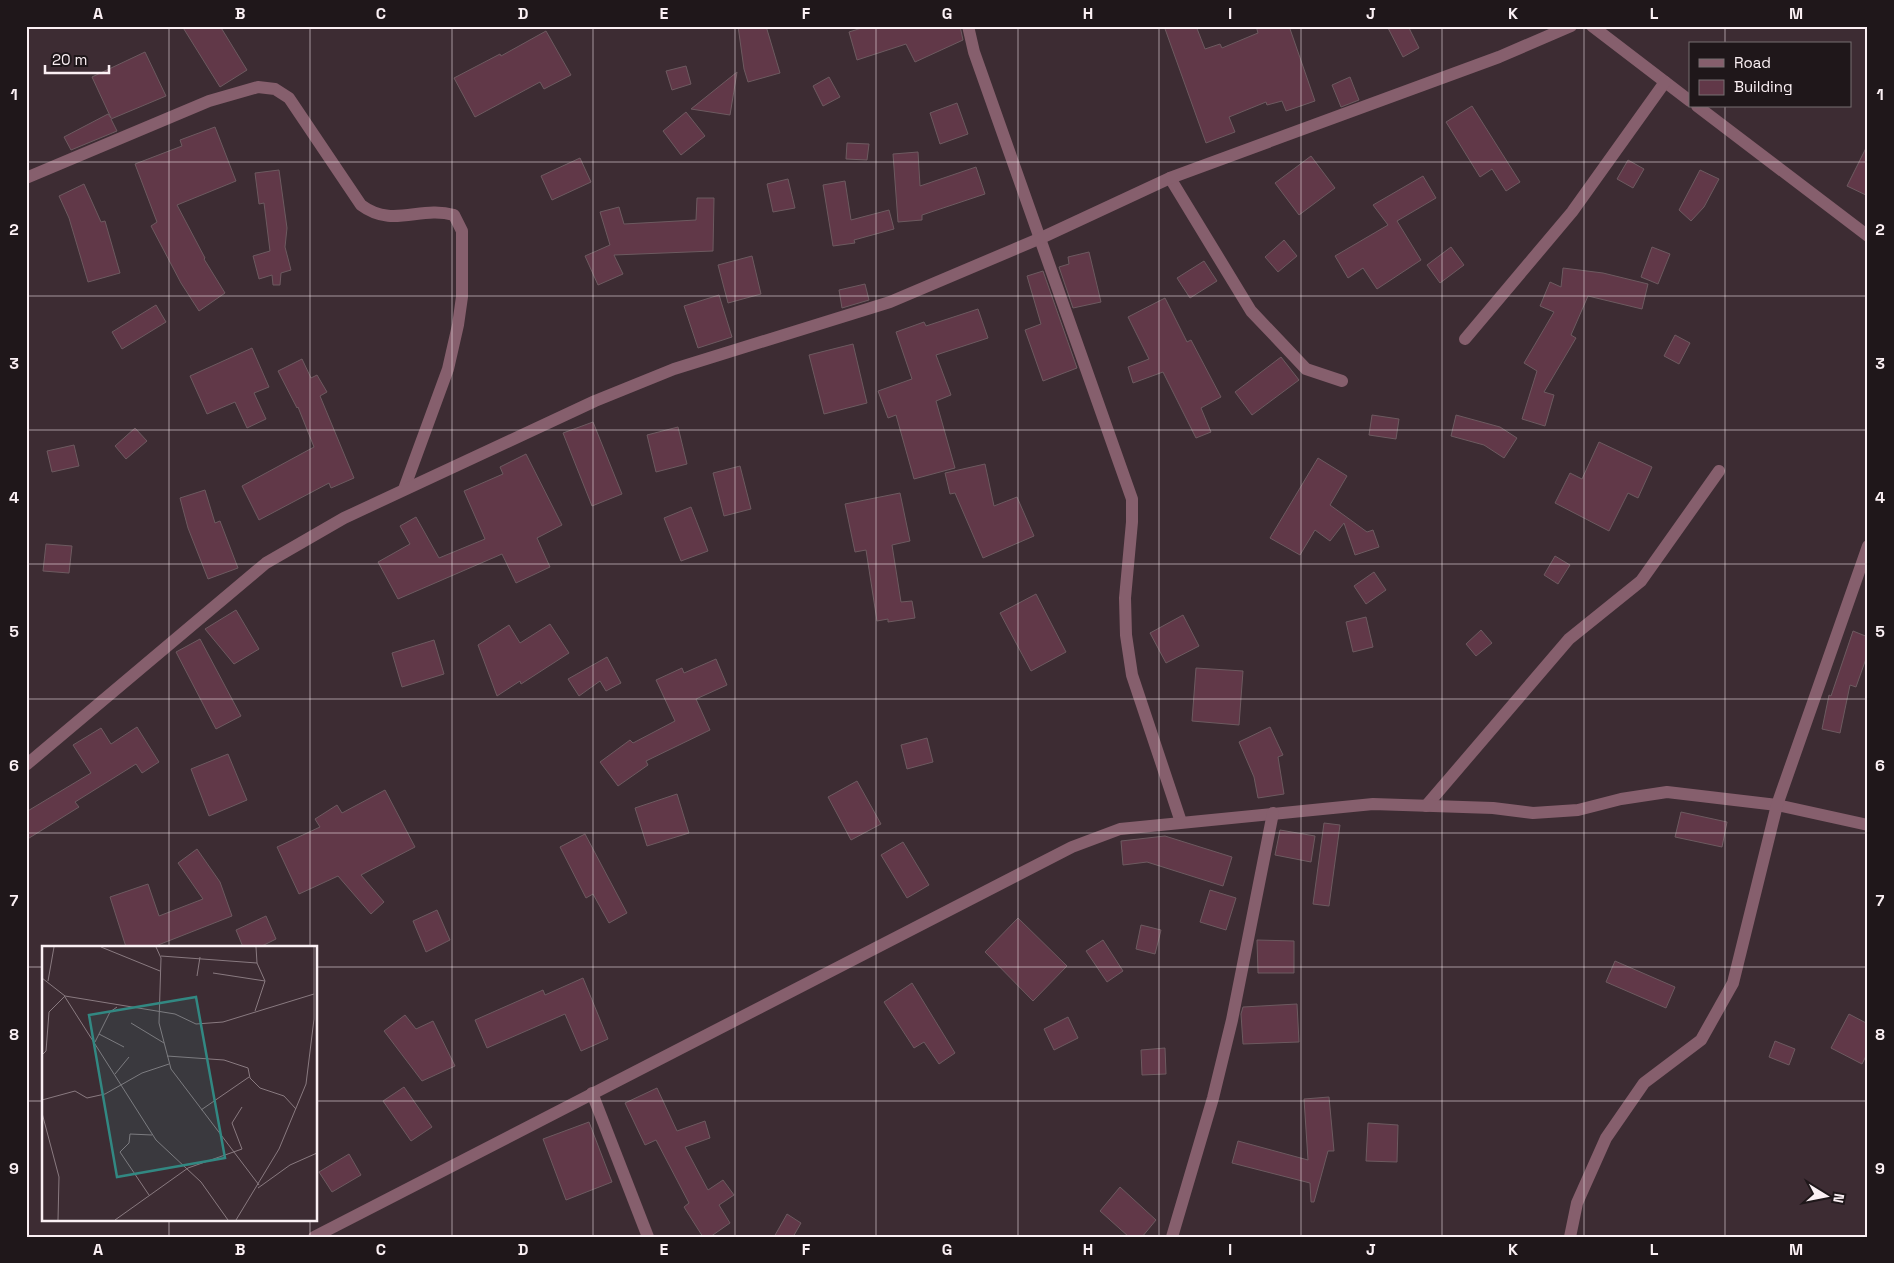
<svg xmlns="http://www.w3.org/2000/svg" width="1894" height="1263" font-family="'Space Grotesk',sans-serif">
<style>
.building{fill:#613848;stroke:#6d5a60}
.lines{fill:none;stroke-linecap:round;stroke-linejoin:round}
.minor{stroke:#865f6d;stroke-width:12}
.grid{fill:none;stroke:#fbf0f4;stroke-width:1;stroke-opacity:0.55}
.inset-road{fill:none;stroke:#897a80;stroke-width:1}
.view{fill:#328882;fill-opacity:0.15;stroke:#328882;stroke-width:2.5}
.inset-edge{fill:none;stroke:#fbf0f4;stroke-width:2.5}
.neatline{fill:none;stroke:#fbf0f4;stroke-width:2}
.grid-label{font-size:16px;text-anchor:middle;font-weight:bold;fill:#fbf0f4}
</style>
<rect width="100%" height="100%" fill="#3d2c33"/>
<g class="building">
<polygon points="182,26 220,26 247,70 220,87"/>
<polygon points="738,26 766,26 780,73 748,82 744,69"/>
<polygon points="868,26 960,26 963,40 915,62 906,44 857,60 849,32"/>
<polygon points="1164,26 1196,26 1205,49 1220,44 1222,48 1258,33 1256,26 1289,26 1315,101 1286,111 1282,101 1267,105 1266,102 1229,117 1235,132 1206,143"/>
<polygon points="1387,26 1408,26 1419,48 1403,57"/>
<polygon points="546,31 571,75 544,89 540,82 475,117 454,78 500,54 501,56"/>
<polygon points="145,52 166,96 111,119 117,131 71,150 64,137 108,114 111,118 92,77"/>
<polygon points="686,66 691,84 672,90 666,71"/>
<polygon points="737,72 730,115 691,109"/>
<polygon points="829,77 840,97 823,106 813,86"/>
<polygon points="1350,77 1359,100 1341,107 1332,85"/>
<polygon points="957,103 968,134 940,144 930,113"/>
<polygon points="1472,106 1520,182 1506,191 1492,169 1480,177 1446,122"/>
<polygon points="686,112 705,136 681,155 663,131"/>
<polygon points="215,127 236,181 177,205 205,258 204,259 225,293 199,311 181,283 151,226 157,222 135,164 182,146 180,140"/>
<polygon points="847,143 869,144 867,160 846,159"/>
<polygon points="1868,144 1868,196 1847,186"/>
<polygon points="918,152 920,186 976,167 985,194 922,215 922,220 898,222 893,154"/>
<polygon points="1311,156 1335,188 1299,215 1275,183"/>
<polygon points="580,158 591,182 552,200 541,176"/>
<polygon points="1628,160 1644,169 1633,188 1617,179"/>
<polygon points="279,170 287,228 285,247 291,270 281,273 280,285 273,285 272,275 259,279 253,256 270,251 264,203 259,204 255,173"/>
<polygon points="1700,170 1719,179 1704,207 1691,221 1679,210"/>
<polygon points="1423,176 1436,198 1397,221 1421,260 1377,289 1363,268 1348,278 1335,256 1388,225 1373,205"/>
<polygon points="788,179 795,208 773,212 767,184"/>
<polygon points="845,181 851,220 889,210 894,229 854,240 855,243 833,246 823,185"/>
<polygon points="84,184 101,222 105,221 120,273 88,282 69,218 59,196"/>
<polygon points="697,198 714,198 713,251 614,255 623,274 598,285 585,256 610,245 600,212 619,207 624,224 696,220"/>
<polygon points="1284,240 1297,256 1278,272 1265,257"/>
<polygon points="1451,247 1464,265 1440,283 1427,265"/>
<polygon points="1652,247 1670,254 1658,284 1641,277"/>
<polygon points="1089,252 1101,302 1073,308 1059,267 1069,264 1068,257"/>
<polygon points="752,256 761,294 728,303 718,265"/>
<polygon points="1204,261 1217,281 1190,298 1177,278"/>
<polygon points="1563,268 1603,273 1648,284 1642,309 1588,296 1571,335 1576,338 1544,392 1554,395 1545,426 1522,419 1537,371 1524,363 1554,312 1540,306 1550,282 1561,287"/>
<polygon points="1043,271 1077,368 1043,381 1025,330 1041,324 1027,276"/>
<polygon points="865,284 869,300 842,308 839,290"/>
<polygon points="719,295 732,337 698,348 684,306"/>
<polygon points="1165,298 1187,342 1191,340 1221,397 1201,408 1211,432 1196,438 1163,372 1133,383 1128,367 1149,359 1128,317"/>
<polygon points="156,305 166,322 122,349 112,332"/>
<polygon points="978,309 988,338 936,355 951,395 936,401 955,468 914,479 896,415 888,418 878,391 912,379 896,332 924,322 926,326"/>
<polygon points="1675,335 1690,343 1679,364 1664,356"/>
<polygon points="853,344 867,403 824,414 809,355"/>
<polygon points="252,348 269,387 254,393 266,419 247,428 235,402 207,414 190,376"/>
<polygon points="1281,357 1299,380 1252,415 1235,392"/>
<polygon points="302,359 311,378 317,375 327,392 320,396 354,478 331,488 329,483 259,520 242,486 314,447 298,407 297,408 278,371"/>
<polygon points="1372,415 1399,419 1396,439 1369,435"/>
<polygon points="1456,415 1500,427 1517,438 1504,458 1484,445 1451,436"/>
<polygon points="593,422 622,494 592,506 563,433"/>
<polygon points="678,427 687,464 656,472 647,435"/>
<polygon points="135,428 147,441 126,459 115,446"/>
<polygon points="1599,442 1652,467 1638,498 1628,493 1609,531 1555,503 1570,473 1582,479"/>
<polygon points="74,445 79,466 52,472 47,451"/>
<polygon points="526,454 562,525 537,538 550,567 516,583 502,554 398,599 378,562 410,544 400,526 416,517 439,558 485,539 464,491 503,474 500,467"/>
<polygon points="1318,458 1347,476 1330,505 1367,532 1373,530 1379,547 1355,555 1344,523 1330,541 1315,530 1300,555 1270,538"/>
<polygon points="985,464 994,506 1017,497 1034,536 983,558 955,493 950,494 945,473"/>
<polygon points="740,466 751,509 724,516 713,473"/>
<polygon points="205,490 215,523 220,521 238,568 208,579 188,528 180,498"/>
<polygon points="900,493 910,541 892,545 901,602 912,601 915,618 888,622 888,619 877,621 866,550 855,552 845,504"/>
<polygon points="691,507 708,551 681,561 664,518"/>
<polygon points="46,544 72,546 69,573 43,571"/>
<polygon points="1555,556 1570,565 1558,584 1544,575"/>
<polygon points="1374,572 1386,590 1366,604 1354,586"/>
<polygon points="1036,594 1066,652 1031,671 1000,613"/>
<polygon points="236,610 259,649 234,664 205,629"/>
<polygon points="1183,615 1199,646 1166,663 1150,633"/>
<polygon points="1366,617 1373,647 1353,652 1346,622"/>
<polygon points="550,624 569,653 521,684 520,681 497,696 478,645 509,625 520,643"/>
<polygon points="1481,630 1492,643 1476,656 1466,644"/>
<polygon points="1853,631 1868,637 1868,653 1856,687 1850,685 1840,733 1822,729 1829,695 1831,696"/>
<polygon points="200,639 241,716 216,729 176,652"/>
<polygon points="434,640 444,674 402,687 392,653"/>
<polygon points="607,657 621,683 606,691 600,681 579,696 568,679"/>
<polygon points="716,659 727,685 696,699 710,730 646,761 648,765 618,786 600,762 630,740 633,743 675,721 656,680 682,668 684,673"/>
<polygon points="1196,668 1243,671 1239,725 1192,721"/>
<polygon points="137,727 159,762 142,773 136,764 75,802 79,807 26,840 26,812 91,773 73,745 101,728 111,744"/>
<polygon points="1270,727 1283,755 1278,757 1284,794 1258,798 1254,777 1239,742"/>
<polygon points="927,738 933,762 907,769 901,745"/>
<polygon points="228,754 247,800 209,816 191,769"/>
<polygon points="857,781 881,824 851,840 828,797"/>
<polygon points="385,790 415,847 361,875 384,902 371,914 338,876 299,894 277,847 320,827 315,819 337,805 342,813"/>
<polygon points="677,794 689,833 647,846 635,808"/>
<polygon points="1681,812 1727,822 1722,847 1675,837"/>
<polygon points="1324,823 1340,825 1329,906 1313,904"/>
<polygon points="1280,830 1315,836 1311,862 1275,855"/>
<polygon points="585,834 627,913 609,923 593,894 586,898 560,847"/>
<polygon points="1165,836 1232,857 1223,886 1147,862 1123,865 1121,841"/>
<polygon points="903,842 929,885 907,898 881,855"/>
<polygon points="197,849 220,882 232,916 153,947 126,947 110,897 148,884 159,916 203,899 178,863"/>
<polygon points="1210,890 1236,898 1226,930 1200,922"/>
<polygon points="437,910 450,940 426,952 413,921"/>
<polygon points="266,916 276,939 260,947 243,947 236,930"/>
<polygon points="1018,918 1067,966 1033,1001 985,952"/>
<polygon points="1141,925 1161,930 1155,954 1136,949"/>
<polygon points="1103,940 1123,971 1107,982 1086,951"/>
<polygon points="1257,940 1294,941 1294,973 1258,973"/>
<polygon points="1615,961 1675,987 1666,1008 1606,982"/>
<polygon points="583,978 608,1039 581,1051 565,1014 487,1048 475,1020 543,990 545,995"/>
<polygon points="912,983 955,1053 939,1064 924,1042 914,1048 884,1002"/>
<polygon points="1297,1004 1299,1042 1243,1044 1241,1014 1243,1007"/>
<polygon points="1849,1014 1868,1024 1868,1052 1862,1064 1831,1048"/>
<polygon points="405,1015 416,1029 433,1021 455,1066 422,1081 384,1031"/>
<polygon points="1068,1017 1078,1038 1054,1050 1044,1029"/>
<polygon points="1775,1041 1795,1049 1789,1065 1769,1057"/>
<polygon points="1165,1048 1166,1074 1142,1075 1141,1050"/>
<polygon points="404,1087 432,1127 411,1141 383,1101"/>
<polygon points="657,1088 677,1131 705,1121 710,1138 685,1147 708,1190 723,1180 734,1195 719,1205 730,1223 710,1237 703,1237 684,1207 689,1203 656,1140 645,1145 625,1103"/>
<polygon points="1329,1097 1334,1151 1328,1151 1314,1202 1311,1202 1310,1183 1232,1163 1238,1141 1308,1160 1304,1099"/>
<polygon points="589,1122 612,1182 566,1200 543,1139"/>
<polygon points="1368,1123 1398,1125 1397,1162 1366,1161"/>
<polygon points="349,1154 361,1175 332,1192 319,1172"/>
<polygon points="1120,1187 1156,1220 1142,1237 1129,1237 1100,1211"/>
<polygon points="787,1214 801,1223 793,1237 774,1237"/>
</g>
<g class="lines">
<g class="minor">
<polyline points="968,26 974,52 1132,499 1132,522 1125,598 1126,635 1132,675 1181,822"/>
<polyline points="1592,26 1690,101"/>
<polyline points="1697,106 1868,236"/>
<path d="M26 178 209 101 258 87 275 89 289 98 361 205C393 229 420 205 454 215L462 231V297L458 325 448 369 404 489"/>
<polyline points="1170,178 1251,311 1306,369 1342,381"/>
<polyline points="1465,339 1572,212 1665,82"/>
<polyline points="26,765 266,563 344,518 595,401 674,369 890,302 1041,238 1170,178 1499,57 1571,26"/>
<polyline points="1426,806 1569,639 1641,581 1719,471"/>
<polyline points="592,1093 648,1237"/>
<polyline points="314,1237 1072,847 1120,829 1373,804 1493,808 1533,813 1578,810 1621,799 1667,792 1777,805 1868,825"/>
<polyline points="1172,1237 1213,1098 1232,1020 1273,813"/>
<polyline points="1570,1237 1577,1203 1606,1138 1644,1083 1701,1040 1733,983 1777,805 1868,546"/>
</g>
</g>
<path class="grid" d="M169 26V947M310 26V947M452 26V1237M593 26V1237M735 26V1237M876 26V1237M1018 26V1237M1159 26V1237M1301 26V1237M1442 26V1237M1584 26V1237M1725 26V44M1725 106V1237M26 162H1868M26 296H1868M26 430H1868M26 564H1868M26 699H1868M26 833H1868M26 967H44M316 967H1868M26 1101H44M316 1101H1868M169 1219V1237M310 1219V1237"/>
<g transform="translate(42 946)">
<rect width="275" height="275" fill="#3d2c33"/>
<path class="inset-road" d="M59 1 118 25M114 1 119 12 117 77 129 123 217 239M119 10 215 17M171 27 223 35M155 30 158 11M0 32 23 50 133 68 154 78 181 76 272 48M6 35 12 1M23 51 114 194 159 236 186 274M213 65 223 35 215 17 214 1M89 77 122 97M57 88 82 101M53 96 68 66 75 61M0 109 4 105 7 66 23 50M125 110 182 114 206 122 208 132 218 142 242 150 254 163M73 128 87 111M0 154 33 145 45 152 63 148 100 127 127 118M159 164 207 131M0 167 17 231 16 274M216 242 248 219 275 207M107 249 78 206 87 197 88 188 110 189M73 274 146 222 200 203 190 177 200 161M194 274 237 203 264 138 272 73V1"/>
<path class="view" d="M154 51 183 212 75 231 47 69Z"/>
<rect width="275" height="275" class="inset-edge"/>
</g>
<rect width="1894" height="1263" fill="none" stroke="#1f171a" stroke-width="55"/>
<rect x="1689" y="42" width="162" height="65" fill="#1f171a" stroke="#776e71"/>
<rect x="1699" y="59" width="25" height="8" fill="#865f6d" stroke="#776e71"/>
<text x="1734" y="68" font-size="15" fill="#fbf0f4">Road</text>
<rect x="1699" y="80" width="25" height="15" fill="#613848" stroke="#776e71"/>
<text x="1734" y="92" font-size="15" fill="#fbf0f4">Building</text>
<g transform="translate(1826 1196) rotate(100)" stroke="#1f171a" stroke-width="4" paint-order="stroke">
<path d="M0-4L9 19L0 12L-9 19Z" fill="#fbf0f4"/>
<text y="-8" font-size="14" font-weight="bold" text-anchor="middle" fill="#fbf0f4">N</text>
</g>
<path d="M45 65v8h64v-8" fill="none" stroke="#fbf0f4" stroke-width="2.5"/>
<text x="52" y="65" font-size="15" fill="#fbf0f4" stroke="#1f171a" stroke-width="4" paint-order="stroke">20 m</text>
<rect x="28" y="28" width="1838" height="1208" class="neatline"/>
<g class="grid-label">
<text x="98" y="19">A</text>
<text x="240" y="19">B</text>
<text x="381" y="19">C</text>
<text x="523" y="19">D</text>
<text x="664" y="19">E</text>
<text x="806" y="19">F</text>
<text x="947" y="19">G</text>
<text x="1088" y="19">H</text>
<text x="1230" y="19">I</text>
<text x="1371" y="19">J</text>
<text x="1513" y="19">K</text>
<text x="1654" y="19">L</text>
<text x="1796" y="19">M</text>
<text x="14" y="100">1</text>
<text x="1880" y="100">1</text>
<text x="14" y="235">2</text>
<text x="1880" y="235">2</text>
<text x="14" y="369">3</text>
<text x="1880" y="369">3</text>
<text x="14" y="503">4</text>
<text x="1880" y="503">4</text>
<text x="14" y="637">5</text>
<text x="1880" y="637">5</text>
<text x="14" y="771">6</text>
<text x="1880" y="771">6</text>
<text x="14" y="906">7</text>
<text x="1880" y="906">7</text>
<text x="14" y="1040">8</text>
<text x="1880" y="1040">8</text>
<text x="14" y="1174">9</text>
<text x="1880" y="1174">9</text>
<text x="98" y="1255">A</text>
<text x="240" y="1255">B</text>
<text x="381" y="1255">C</text>
<text x="523" y="1255">D</text>
<text x="664" y="1255">E</text>
<text x="806" y="1255">F</text>
<text x="947" y="1255">G</text>
<text x="1088" y="1255">H</text>
<text x="1230" y="1255">I</text>
<text x="1371" y="1255">J</text>
<text x="1513" y="1255">K</text>
<text x="1654" y="1255">L</text>
<text x="1796" y="1255">M</text>
</g>
</svg>
